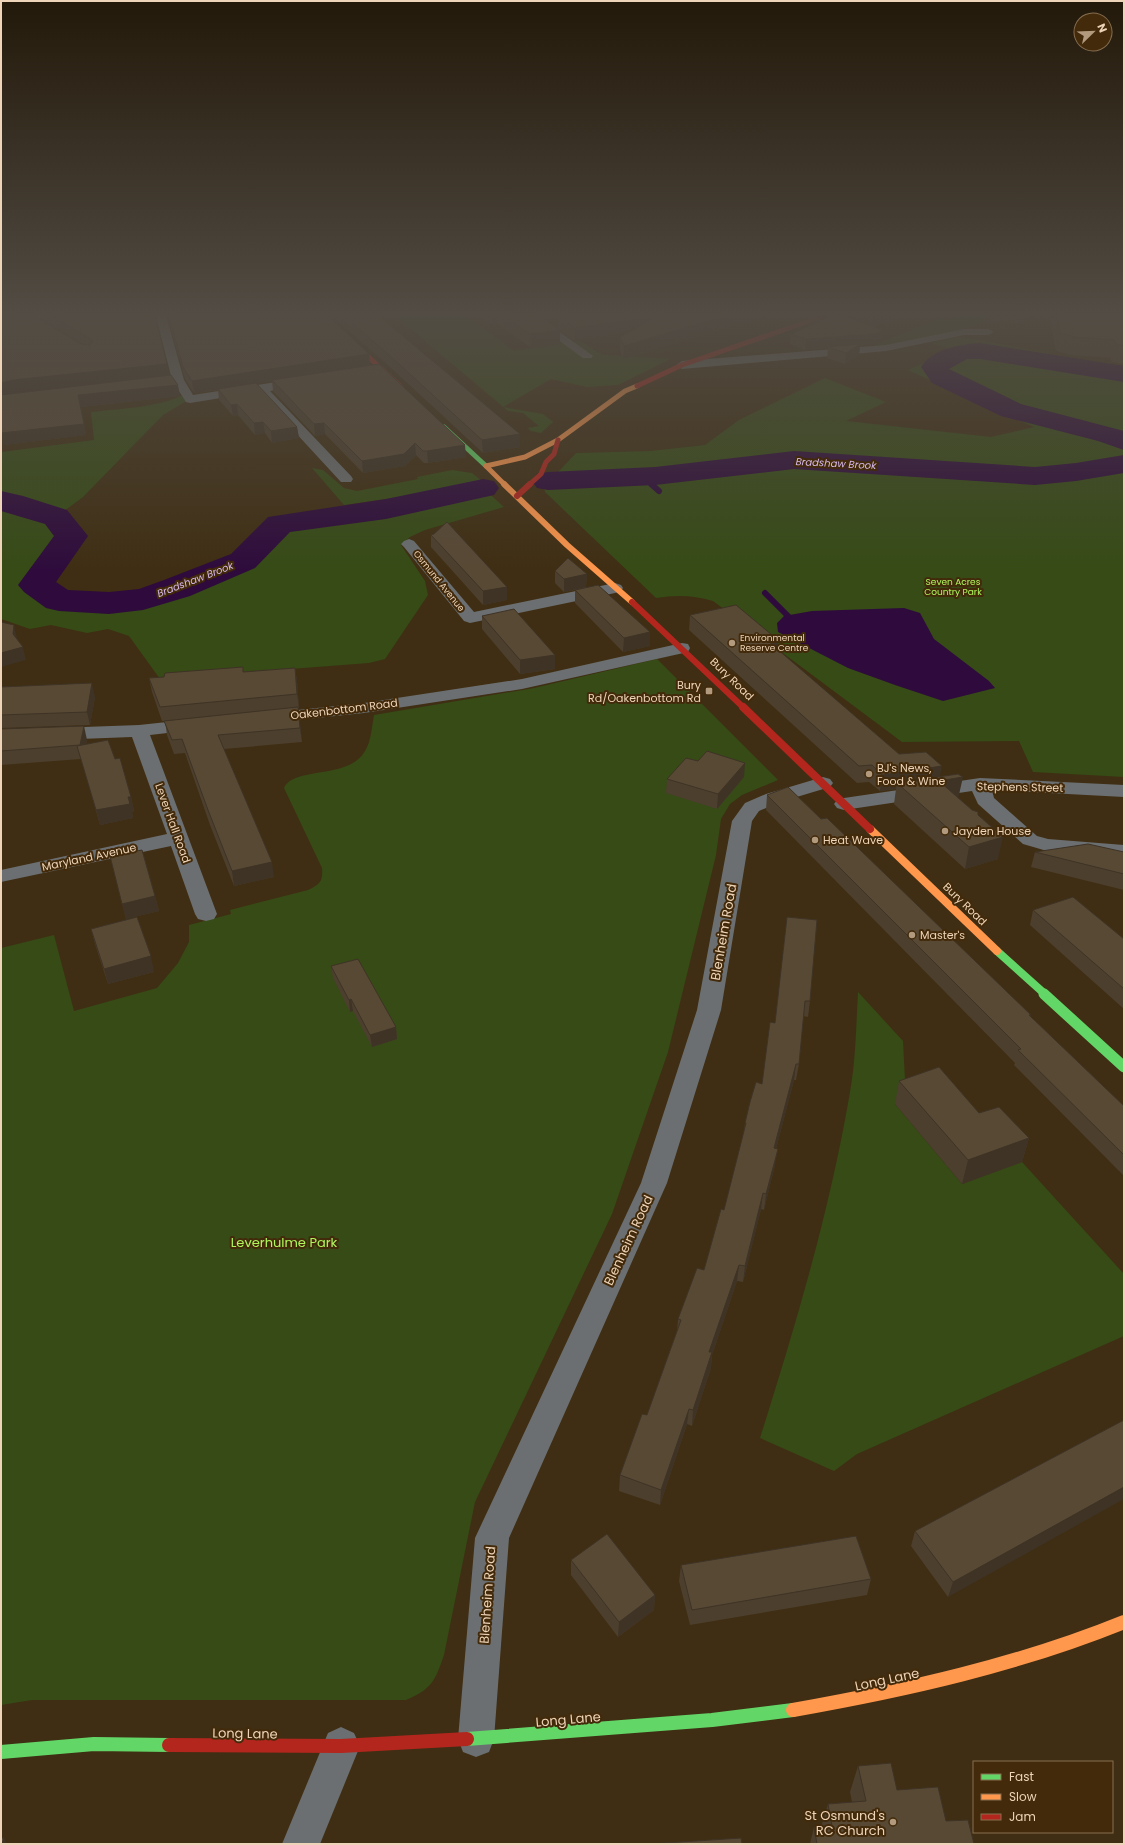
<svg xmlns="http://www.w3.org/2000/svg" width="1125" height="1845" font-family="Poppins,sans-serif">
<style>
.green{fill:#364b16}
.water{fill:#2e0b3c}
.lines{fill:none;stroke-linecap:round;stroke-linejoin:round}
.stream-far1{stroke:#2e0b3c;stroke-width:4.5}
.stream{stroke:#2e0b3c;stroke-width:6}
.river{fill:#2e0b3c;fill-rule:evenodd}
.street{fill:#6b6f71;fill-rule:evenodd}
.fast-far3{stroke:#63d668;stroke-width:5}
.fast-far2{stroke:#63d668;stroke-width:8}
.fast-far1{stroke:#63d668;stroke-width:11}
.fast{stroke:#63d668;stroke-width:14}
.slow-far3{stroke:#ff974d;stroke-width:5}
.slow-far2{stroke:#ff974d;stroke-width:6}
.slow-far1{stroke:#ff974d;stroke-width:8}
.slow{stroke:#ff974d;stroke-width:14}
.jam-far3{stroke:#b3261e;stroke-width:5}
.jam-far2{stroke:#b3261e;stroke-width:6}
.jam-far1{stroke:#b3261e;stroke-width:8}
.jam{stroke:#b3261e;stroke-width:14}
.wall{fill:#4c3f2e;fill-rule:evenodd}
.shaded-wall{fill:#3e3325}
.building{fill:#584935;stroke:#3e3325}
.poi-dot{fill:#b19a7e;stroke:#422a0a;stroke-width:1.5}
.labels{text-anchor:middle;stroke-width:4;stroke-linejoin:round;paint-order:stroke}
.far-street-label{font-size:9px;fill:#eed4b8;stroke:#422a0a}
.far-park-label{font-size:9px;fill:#aef65b;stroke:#422a0a}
.far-poi-label{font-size:9px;fill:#eed4b8;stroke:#422a0a;text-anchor:start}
.far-water-label{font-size:10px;font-style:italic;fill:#d7b9ed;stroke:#422a0a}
.street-label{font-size:11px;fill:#eed4b8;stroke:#422a0a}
.poi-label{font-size:11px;fill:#eed4b8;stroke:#422a0a;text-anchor:start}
.near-street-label{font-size:13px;fill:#eed4b8;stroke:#422a0a}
.near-park-label{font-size:13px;fill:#aef65b;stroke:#422a0a}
.near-poi-label{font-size:13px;fill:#eed4b8;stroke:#422a0a;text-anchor:end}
</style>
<rect width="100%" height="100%" fill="#3f2e13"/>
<g class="green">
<polygon points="391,312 462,312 514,351 580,341 602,355 670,359 618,385 587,387 551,379 503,407 543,414 553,422 541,433 531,431 528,428 539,426 523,413 508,411"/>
<polygon points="956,312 1016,312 1013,314 990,312 985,322 936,337 899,345 874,345"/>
<path d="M959 337C1014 346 1069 358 1124 367V777L1033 772 1019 741 902 742 713 601C693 595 676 595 656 598L545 492 544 487 576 453 650 451 705 445 739 420 825 378 886 402 846 421 991 437 1034 427 908 370 954 350 932 343Z"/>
<path d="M186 393 190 399 163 415 83 497 56 517 71 536 36 585 59 600 109 603 143 599 177 588 243 561 280 524 386 509 483 488 504 507 425 530 410 537 401 545 425 581 428 595 385 659 369 663 160 679 129 636 108 629 87 633 51 625 30 629 1 619V452L94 440 91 412C118 409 165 407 186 393Z"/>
<polygon points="312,468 323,470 344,488 357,491 418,479 417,477 452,470 472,473 482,481 483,485 344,505"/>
<path d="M657 659 778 780 742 795 730 804 721 819 716 855 668 1052 612 1214 475 1502 444 1655C435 1681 432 1689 406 1700H32L1 1705V948L54 935 74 1011 157 988 178 963 189 942V925L231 914 230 910 308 890C320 884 323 882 322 868L284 788C293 766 349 780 365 751 371 742 372 726 374 715L534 688Z"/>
<path d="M858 992 903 1041 906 1100 895 1104 962 1184 1022 1162 1124 1274V1336L857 1454 834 1471 760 1438C796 1324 830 1210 850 1092 856 1059 856 1025 858 992Z"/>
</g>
<polygon class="water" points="904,608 920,613 934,639 989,681 995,688 943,701 895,685 848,668 778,632 777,623 784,616 812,611"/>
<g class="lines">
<polyline class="stream-far1" points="643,476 653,485"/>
<g class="stream">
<polyline points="651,484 659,491"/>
<polyline points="765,593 788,616"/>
</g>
<g class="river">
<path d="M980 343 1124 366V382L980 359H967L949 369 1021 404 1124 431V450L1098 441 1001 416 932 383 921 367C933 349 960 344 980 343Z"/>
<polygon points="794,451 1035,467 1076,463 1124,455 1124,473 1076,481 1035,485 794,469 655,485 548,490 537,488 532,481 537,474 548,472 655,467"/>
<polygon points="483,479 494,481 499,488 494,495 386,519 290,532 255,568 190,596 143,610 109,614 59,611 46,608 24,592 18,585 54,536 45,524 1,511 1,491 23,496 67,510 88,536 56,582 68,590 109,592 139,589 164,580 231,554 268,517 386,499"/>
</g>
<g class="street">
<polygon points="41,312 62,312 57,315 1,326 1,320"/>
<polygon points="155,312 165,312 184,380 193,395 302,378 306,379 308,382 306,385 270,391 351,476 353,479 351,482 341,482 258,392 190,403 186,402 172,380"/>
<polygon points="520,312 532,312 593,356 591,358 583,358"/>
<polygon points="964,329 988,329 994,332 988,335 964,335 886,351 682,369 676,365 682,361 886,345"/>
<polygon points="409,539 414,541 474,612 615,583 621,585 623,588 621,591 615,593 470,623 464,621 404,547 401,544 404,541"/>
<polygon points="682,643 688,644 690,648 688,652 522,689 364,713 269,723 263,722 260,718 263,714 269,713 364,703 522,679"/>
<polygon points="195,719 202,721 204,725 202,729 150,735 217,914 214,919 206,921 198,919 195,914 171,846 1,882 1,870 167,834 132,737 1,742 1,730 139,725"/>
<polygon points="823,777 830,779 833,783 830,787 780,802 759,811 752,821 721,1010 667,1183 509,1538 494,1739 489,1752 476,1757 463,1752 458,1739 475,1538 641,1183 697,1010 732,821 745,803 766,794"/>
<polygon points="980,778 1124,785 1124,797 992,790 994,798 1037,836 1048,839 1124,845 1124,857 1047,851 1023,844 978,804 972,791 844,810 837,808 834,804 837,800 844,798"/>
<polygon points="341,1727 354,1733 360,1746 320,1844 282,1844 328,1733"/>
</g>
<polyline class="fast-far3" points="444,427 486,466"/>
<polyline class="fast-far2" points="997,951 1046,995"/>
<polyline class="fast-far1" points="1044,994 1124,1067"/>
<g class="fast">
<polyline points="467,1739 712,1720 793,1710"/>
<polyline points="1,1752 94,1744 169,1745"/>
</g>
<g class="slow-far3">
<polyline points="486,466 505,485"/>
<polyline points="486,466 525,457 558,440 625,391 637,386"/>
</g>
<polyline class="slow-far2" points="504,484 567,545 632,602"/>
<polyline class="slow-far1" points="870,829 997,951"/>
<path class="slow" d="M793 1710C906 1690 1018 1665 1124 1622"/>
<g class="jam-far3">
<polyline points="320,312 400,386"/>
<polyline points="637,386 682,365 835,312"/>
<polyline points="529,485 541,474 546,462 554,454 558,440"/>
</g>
<g class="jam-far2">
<polyline points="517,496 530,484"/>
<polyline points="632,602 744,708"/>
</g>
<polyline class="jam-far1" points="743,707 870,829"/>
<polyline class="jam" points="169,1745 341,1746 467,1739"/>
</g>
<g class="wall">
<path d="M1 312H31H28L81 344H82L44 320 42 312H154L169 375 180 396 81 407 86 435 4 445 1 433ZM95 384 7 394 16 393Z"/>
<polygon points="166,312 324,312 369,354 370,366 466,457 428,463 424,463 416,455 405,466 363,473 325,434 315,436 273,391 272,381 256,383 297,427 299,438 272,443 265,433 255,435 238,415 233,416 219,400 218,390 194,393 185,379"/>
<polygon points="327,312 374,312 520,447 483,453 388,365"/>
<polygon points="475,312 779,312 623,359 620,350 620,337 629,332 575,341 558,329 558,319 548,321 560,343 531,348 496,323 492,324"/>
<polygon points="864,312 917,312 873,326 883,330 882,340 875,344 860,346 859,355 845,364 827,358 828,348 805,350 790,344 791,334 869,325"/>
<polygon points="992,312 1036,312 1018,323 990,321"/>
<polygon points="1052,312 1124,312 1124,364 1112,362 1110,358 1071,355 1056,351 1050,320"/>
<polygon points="431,535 507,600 483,605 431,547"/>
<polygon points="555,571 587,574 586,587 650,632 650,646 623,652 575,603 575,590 564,592 555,583"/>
<polygon points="690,615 777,649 899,754 940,776 958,798 978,815 998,859 965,869 894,804 896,789 880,791 869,782 857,783 689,630"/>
<polygon points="482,616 555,655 555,669 520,674 482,629"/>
<polygon points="295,668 297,681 299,708 298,708 302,742 224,749 274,877 234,886 210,825 185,753 174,754 167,735 165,721 162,721 152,692 149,678"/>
<polygon points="1,687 95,697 90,725 1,728"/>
<polygon points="1,729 87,740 86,744 115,759 131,797 134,811 132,812 133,818 100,825 81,759 1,765"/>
<polygon points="744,777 717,809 666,793 667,779"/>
<polygon points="767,795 821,819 1031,1015 1030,1016 1124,1106 1124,1176 1014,1065 1015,1063 766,810"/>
<polygon points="1035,852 1124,852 1124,890 1031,867"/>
<polygon points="110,856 155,896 159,911 126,919"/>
<polygon points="1033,910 1124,939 1124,1009 1030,925"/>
<polygon points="787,917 810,1001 808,1017 803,1016 799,1064 796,1080 794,1080 776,1149 775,1165 764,1210 761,1209 743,1282 737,1281 712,1355 711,1368 692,1426 687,1424 660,1505 619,1491 620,1475 647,1415 677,1331 678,1319 704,1270 724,1210 743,1137 745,1123 762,1084 775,1023"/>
<polygon points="91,929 154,972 108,984 95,944"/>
<polygon points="331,966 396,1027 397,1039 372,1047 353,1011 350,1012 333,978"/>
<polygon points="899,1081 979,1113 1029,1138 1022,1162 962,1184 895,1104"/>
<polygon points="1124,1420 948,1597 911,1546 915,1531"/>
<polygon points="571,1560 655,1595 654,1610 618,1637 571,1575"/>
<polygon points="681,1565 871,1579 867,1595 690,1625 679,1581"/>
<polygon points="858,1766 946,1821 974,1844 810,1844 814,1827 821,1827 828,1804 852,1802 850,1792"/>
</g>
<g class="shaded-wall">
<polygon points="1,312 31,312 1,318"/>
<polygon points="492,312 496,312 496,323 492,324"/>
<polygon points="548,312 583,312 558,316 558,319 548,321"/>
<polygon points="738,312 779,312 623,359 624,346"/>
<polygon points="881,312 917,312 870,327 872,315"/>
<polygon points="1020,312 1036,312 1018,323"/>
<polygon points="660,315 660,327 575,341 575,328"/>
<polygon points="560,330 560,343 531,348 530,334"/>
<polygon points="883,330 882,340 875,344 860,346 859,355 845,364 846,353 828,347 828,348 805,350 806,339"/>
<polygon points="369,354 370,366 272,380 272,381 194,393 192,381"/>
<polygon points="167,364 169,376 16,393 1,396 1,383 13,380"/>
<polygon points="178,385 180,396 81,407 86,435 4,445 1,433 78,395"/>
<polygon points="237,404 238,415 233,416 231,405"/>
<polygon points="263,422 265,433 255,435 254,423"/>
<polygon points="324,423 325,434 315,436 314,424"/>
<polygon points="297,427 299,438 272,443 271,431"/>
<polygon points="520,434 520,447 483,453 482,440"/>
<polygon points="415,443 416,455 405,466 363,473 362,461"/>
<polygon points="465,445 466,457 428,463 427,451"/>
<polygon points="587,574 586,587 564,592 564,579"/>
<polygon points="507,587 507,600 483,605 483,591"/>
<polygon points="14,625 17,638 16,647 13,634"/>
<polygon points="650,632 650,646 623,652 624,638"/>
<polygon points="778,640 777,655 769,642"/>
<polygon points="23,647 26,660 1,667 1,653"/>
<polygon points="555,655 555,669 520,674 520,660"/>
<polygon points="295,668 297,681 299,708 297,694"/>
<polygon points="92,683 95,697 90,725 87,712"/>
<polygon points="298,707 300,721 302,742 300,728"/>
<polygon points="84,726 87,740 84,759 80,745"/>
<polygon points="745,763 744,777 717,809 718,794"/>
<polygon points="942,766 939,781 963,777 958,799 897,783 896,789 880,791 882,775"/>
<polygon points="128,797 131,797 134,811 132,812 133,818 100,825 96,810"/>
<polygon points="1003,837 998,859 965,869 969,847"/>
<polygon points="272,862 274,877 234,886 232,871"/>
<polygon points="155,896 159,911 126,919 122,904"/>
<polygon points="151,956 154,972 108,984 104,969"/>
<polygon points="351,999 353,1011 350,1012 349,1000"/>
<polygon points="396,1027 397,1039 372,1047 370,1035"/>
<polygon points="796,1064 794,1080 772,1164 774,1148"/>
<polygon points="1029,1138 1022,1162 962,1184 968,1160"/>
<polygon points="778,1149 775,1165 764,1210 766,1194"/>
<polygon points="763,1193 761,1209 743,1282 745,1266"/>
<polygon points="739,1265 737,1281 712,1355 711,1368 692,1426 693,1410 709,1352"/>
<polygon points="689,1409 687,1424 660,1505 661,1490"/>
<polygon points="1124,1487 1124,1499 948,1597 953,1582"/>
<polygon points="655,1595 654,1610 618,1637 619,1622"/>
<polygon points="4,1838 7,1844 2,1844"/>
</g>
<g class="building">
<polygon points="22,312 27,312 81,344 90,345 93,341 47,312 154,312 167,364 13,380 1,383 1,315"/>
<polygon points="168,312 324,312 369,354 192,381 183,367"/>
<polygon points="339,312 374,312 520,434 482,440 387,353"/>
<polygon points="498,312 534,312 560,330 530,334"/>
<polygon points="572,312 738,312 624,346 620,337 660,315 575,328 558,316"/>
<polygon points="871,312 881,312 872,315"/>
<polygon points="1056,312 1124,312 1124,346 1116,344 1114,340 1075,337 1060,333"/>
<polygon points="837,314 883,330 876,334 806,339 791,334"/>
<polygon points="860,344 846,353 828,347"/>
<polygon points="379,364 465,445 427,451 423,451 415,443 404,454 362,461 324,423 314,424 272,380"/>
<polygon points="171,375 178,385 78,395 84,424 1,433 1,395"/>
<polygon points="256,383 297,427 271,431 263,422 254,423 237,404 231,405 218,389"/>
<polygon points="447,522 507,587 483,591 431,535 434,534"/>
<polygon points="568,558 587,574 564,579 555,571"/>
<polygon points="598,585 650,632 624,638 575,590"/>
<polygon points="736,605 778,640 769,642 899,754 926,752 942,766 882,775 872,765 859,766 690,615"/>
<polygon points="514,609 555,655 520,660 482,616"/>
<polygon points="1,622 14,625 13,634 23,647 1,653"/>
<polygon points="243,667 243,672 295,668 297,694 160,707 149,678 164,677 165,673"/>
<polygon points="92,683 87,712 1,715 1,687"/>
<polygon points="298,707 300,728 218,735 272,862 232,871 208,810 182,739 172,740 164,721"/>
<polygon points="84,726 80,745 1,751 1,729"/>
<polygon points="108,740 115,759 120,758 131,797 128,797 130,804 96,810 77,746"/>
<polygon points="707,751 745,763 718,794 667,779 686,758 698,761"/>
<polygon points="958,774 963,777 939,781 972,810 978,812 978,815 1003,837 969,847 897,783"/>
<polygon points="788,787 821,819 827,818 1031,1015 1029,1015 1124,1106 1124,1155 1018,1050 1021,1049 767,795"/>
<polygon points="1088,844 1124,852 1124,874 1035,852"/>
<polygon points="142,850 155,896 122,904 110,856"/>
<polygon points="1073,897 1124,939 1124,989 1033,910"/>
<polygon points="137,917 151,956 104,969 91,929"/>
<polygon points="787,917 817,920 810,1001 805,1001 799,1064 796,1064 774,1148 778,1149 766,1194 763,1193 745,1266 739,1265 709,1352 712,1352 693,1410 689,1409 661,1490 620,1475 642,1414 647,1415 681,1320 678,1319 697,1268 704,1270 721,1209 724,1210 746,1123 745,1123 750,1102 756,1082 762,1084 770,1022 775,1023"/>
<polygon points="358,959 396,1027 370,1035 351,999 349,1000 331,966"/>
<polygon points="939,1067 979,1113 999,1107 1029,1138 968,1160 899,1081"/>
<polygon points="1124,1420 1124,1487 953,1582 915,1531"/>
<polygon points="607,1534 655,1595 619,1622 571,1560"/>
<polygon points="856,1536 871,1579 692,1610 681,1565"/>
<polygon points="891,1763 897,1790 938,1787 946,1821 968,1820 974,1844 817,1844 814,1827 832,1826 828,1804 866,1801 858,1766"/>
<polygon points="1,1838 4,1838 2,1844 1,1844"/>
<polygon points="741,1838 742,1844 650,1844"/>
</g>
<linearGradient id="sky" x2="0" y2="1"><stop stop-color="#23190a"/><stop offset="0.55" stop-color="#524c44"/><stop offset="1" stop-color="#524c44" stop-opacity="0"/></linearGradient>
<rect width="1125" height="570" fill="url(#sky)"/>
<g class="poi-dot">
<circle cx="732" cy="643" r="4"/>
<rect x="705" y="687" width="8" height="8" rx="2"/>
<circle cx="869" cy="774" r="4"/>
<circle cx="945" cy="831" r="4"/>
<circle cx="815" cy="840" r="4"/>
<circle cx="912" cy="935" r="4"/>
<circle cx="893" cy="1822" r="4"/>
</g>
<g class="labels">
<g class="far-street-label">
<text transform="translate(439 581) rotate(51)" y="3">Osmund Avenue</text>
</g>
<g class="far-park-label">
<text x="953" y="585">Seven Acres<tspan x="953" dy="10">Country Park</tspan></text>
</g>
<g class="far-poi-label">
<text x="740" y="641">Environmental<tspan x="740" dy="10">Reserve Centre</tspan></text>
</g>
<g class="far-water-label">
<text transform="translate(836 463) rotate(3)" y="4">Bradshaw Brook</text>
<text transform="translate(195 579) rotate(-21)" y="4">Bradshaw Brook</text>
</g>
<g class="street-label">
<text transform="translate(732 679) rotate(44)" y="4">Bury Road</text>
<text transform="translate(344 709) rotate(-7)" y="4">Oakenbottom Road</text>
<text transform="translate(1020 787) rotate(1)" y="4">Stephens Street</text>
<text transform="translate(173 823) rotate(70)" y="4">Lever Hall Road</text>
<text transform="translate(89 857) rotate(-12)" y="4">Maryland Avenue</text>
<text transform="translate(965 904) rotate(44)" y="4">Bury Road</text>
</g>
<g class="poi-label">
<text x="701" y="689" text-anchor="end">Bury<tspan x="701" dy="13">Rd/Oakenbottom Rd</tspan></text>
<text x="877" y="772">BJ's News,<tspan x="877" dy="13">Food &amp; Wine</tspan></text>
<text x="953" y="835">Jayden House</text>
<text x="823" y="844">Heat Wave</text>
<text x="920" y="939">Master's</text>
</g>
<g class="near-street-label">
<text transform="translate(723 932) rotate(-80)" y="5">Blenheim Road</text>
<text transform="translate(628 1240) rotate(-65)" y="5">Blenheim Road</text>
<text transform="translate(487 1595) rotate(-86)" y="5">Blenheim Road</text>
<text transform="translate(887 1679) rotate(-12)" y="5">Long Lane</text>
<text transform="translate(568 1719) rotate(-5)" y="5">Long Lane</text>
<text transform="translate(245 1733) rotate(1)" y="5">Long Lane</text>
</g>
<g class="near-park-label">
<text x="284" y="1247">Leverhulme Park</text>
</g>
<g class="near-poi-label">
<text x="885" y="1820">St Osmund's<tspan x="885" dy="15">RC Church</tspan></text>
</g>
</g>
<rect width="1125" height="1845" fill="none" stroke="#eed4b8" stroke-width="4"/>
<rect x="973" y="1761" width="140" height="72" fill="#422a0a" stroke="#876e50"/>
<rect x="981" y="1774" width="20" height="6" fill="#63d668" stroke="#876e50"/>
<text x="1009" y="1781" font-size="12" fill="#eed4b8">Fast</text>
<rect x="981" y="1794" width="20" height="6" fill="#ff974d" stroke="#876e50"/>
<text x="1009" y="1801" font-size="12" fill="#eed4b8">Slow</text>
<rect x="981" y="1814" width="20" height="6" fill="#b3261e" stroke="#876e50"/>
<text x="1009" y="1821" font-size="12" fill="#eed4b8">Jam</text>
<g transform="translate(1093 32) rotate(67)"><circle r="19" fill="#422a0a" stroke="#876e50"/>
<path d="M0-3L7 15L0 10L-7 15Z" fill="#b19a7e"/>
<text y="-6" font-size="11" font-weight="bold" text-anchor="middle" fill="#eed4b8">N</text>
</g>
</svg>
